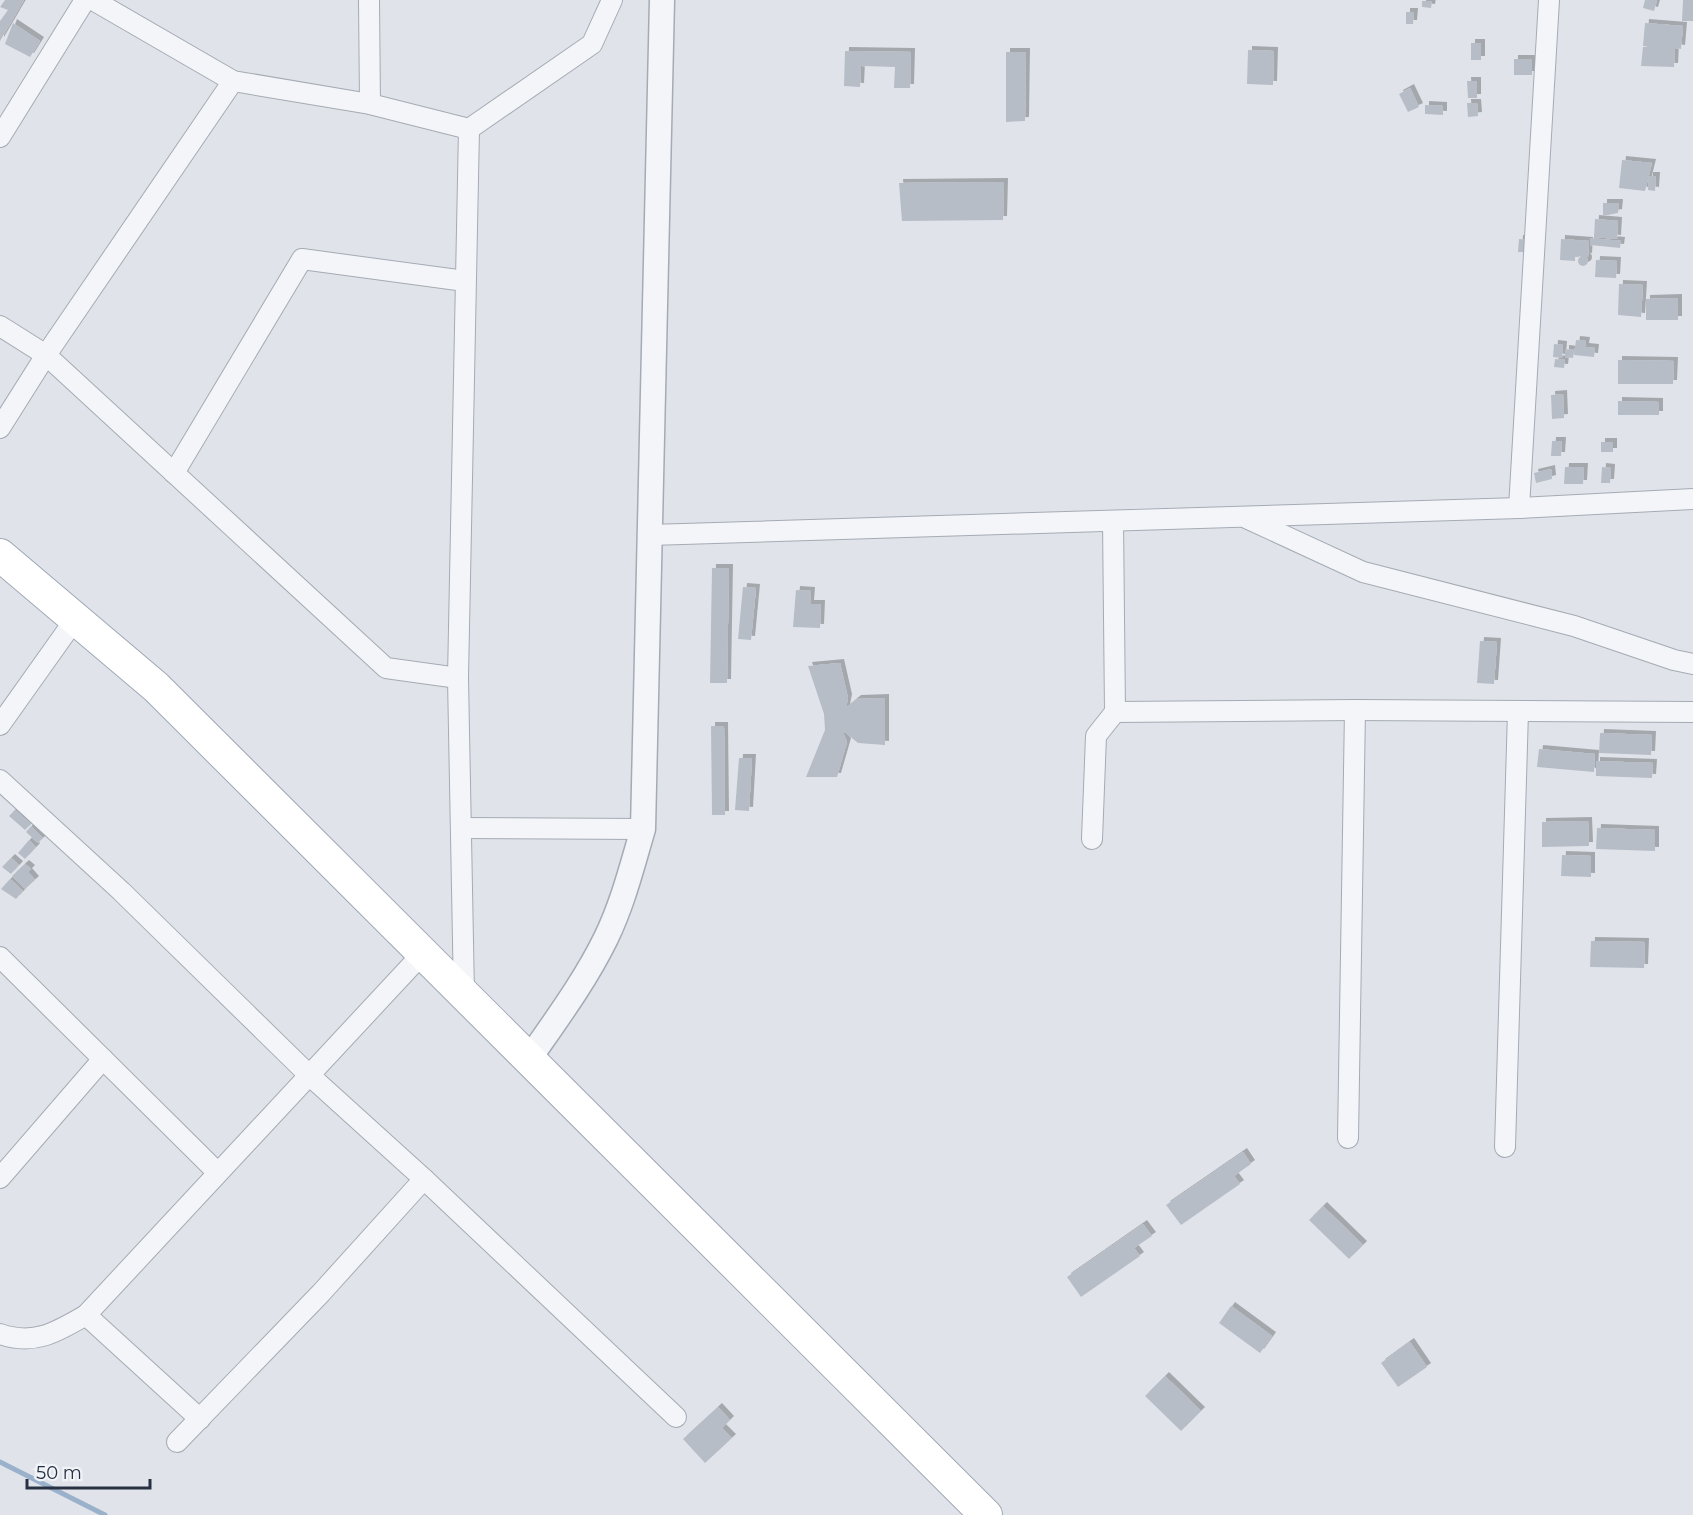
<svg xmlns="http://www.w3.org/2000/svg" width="1693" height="1515" font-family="Montserrat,sans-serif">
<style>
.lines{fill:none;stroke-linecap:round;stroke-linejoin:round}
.stream{stroke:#9ab1cb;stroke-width:5}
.building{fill:#b7bdc7;filter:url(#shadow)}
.minor-casing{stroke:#a5abb4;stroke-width:22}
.tertiary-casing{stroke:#a5abb4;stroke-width:27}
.primary-casing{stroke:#9fa8b6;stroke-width:34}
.minor{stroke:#f3f5f8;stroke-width:20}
.tertiary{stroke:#f3f5f8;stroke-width:24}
.primary{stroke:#fff;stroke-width:32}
</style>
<defs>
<filter id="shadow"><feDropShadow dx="4" dy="-4" stdDeviation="0" flood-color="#0004"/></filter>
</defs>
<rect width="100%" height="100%" fill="#e0e4ea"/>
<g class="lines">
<polyline class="stream" points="0,1462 105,1515"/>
</g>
<g class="building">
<polygon points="5,0 24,0 0,41 0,21 8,10 0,7"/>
<polygon points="1645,0 1657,0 1654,11 1643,8"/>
<polygon points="1683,0 1693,0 1693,21 1682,21"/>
<polygon points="1422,1 1432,1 1431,8 1422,7"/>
<polygon points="1406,12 1414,12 1413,24 1406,24"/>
<polygon points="13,23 40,41 30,57 5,44"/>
<polygon points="1645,23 1683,26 1681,49 1675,48 1674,67 1641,66 1643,47 1652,47 1643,46"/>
<rect x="1471" y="43" width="10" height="17"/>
<polygon points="1248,50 1274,51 1273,85 1247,84"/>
<polygon points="845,51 911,52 910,88 894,88 895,67 861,66 860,87 844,86"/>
<polygon points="1006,52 1026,52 1025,121 1006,122"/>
<rect x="1514" y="59" width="18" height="16"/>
<polygon points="1467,81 1477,81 1477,98 1468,98"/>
<polygon points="1410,88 1419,107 1408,112 1399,94"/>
<polygon points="1467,103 1477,103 1478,116 1468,117"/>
<polygon points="1425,105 1443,106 1443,115 1425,114"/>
<polygon points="1622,160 1652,163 1645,191 1619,188"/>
<polygon points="1649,176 1656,176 1655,191 1648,190"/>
<polygon points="1004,182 1003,220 902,221 899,183"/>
<polygon points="1603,203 1619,203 1618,213 1603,216"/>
<polygon points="1595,219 1618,221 1617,239 1594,237"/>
<polygon points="1590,238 1621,241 1620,248 1590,245"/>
<polygon points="1519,239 1529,240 1528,252 1518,252"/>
<polygon points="1561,239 1589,241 1588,257 1575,256 1575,261 1560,260"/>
<circle cx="1583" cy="261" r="5"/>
<polygon points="1596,260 1617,261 1616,278 1595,277"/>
<polygon points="1619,284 1643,285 1641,317 1618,315"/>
<polygon points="1678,298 1678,320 1646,320 1646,299"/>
<polygon points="1576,340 1586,341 1585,347 1595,348 1594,357 1574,355"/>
<polygon points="1554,344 1563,345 1562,358 1553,357"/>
<polygon points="1565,349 1574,350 1573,358 1565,357"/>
<polygon points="1555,359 1565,360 1564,368 1554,367"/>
<polygon points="1618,360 1674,361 1673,384 1618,384"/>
<polygon points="1563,394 1564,418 1552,419 1551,395"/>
<polygon points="1618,401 1659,402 1659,415 1618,415"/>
<polygon points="1552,441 1562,441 1561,456 1551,456"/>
<rect x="1601" y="442" width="12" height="10"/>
<polygon points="1565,467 1584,467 1583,484 1564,484"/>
<polygon points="1602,467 1611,468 1610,483 1601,483"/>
<polygon points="1551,469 1552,479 1536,483 1534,473"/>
<polygon points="712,568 729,568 727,683 710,683"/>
<polygon points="743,587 756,588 751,640 738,639"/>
<polygon points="796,590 811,591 810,604 821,604 820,628 793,627"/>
<polygon points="1480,641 1497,642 1494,684 1477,683"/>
<polygon points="840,663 848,698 846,708 857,699 885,698 885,745 858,743 842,730 847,742 837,777 806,777 825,730 824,714 808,666"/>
<polygon points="711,726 724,726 725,815 712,815"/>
<polygon points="1600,733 1652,735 1651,755 1599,753"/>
<polygon points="1539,749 1595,754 1594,772 1537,767"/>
<polygon points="739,758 752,758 749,811 735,810"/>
<polygon points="1596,761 1653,763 1652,778 1596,776"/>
<polygon points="15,810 31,824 25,830 9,816"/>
<polygon points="1588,821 1589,846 1542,847 1542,822"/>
<polygon points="31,826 43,838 38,843 26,832"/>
<polygon points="1597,828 1655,830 1655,851 1596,849"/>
<polygon points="29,840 36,847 25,859 18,853"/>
<polygon points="1562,855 1591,856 1591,877 1561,876"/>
<polygon points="11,858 19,865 11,874 2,867"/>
<polygon points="25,864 31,869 28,872 35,880 25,889 12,876"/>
<polygon points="10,879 23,891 16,899 1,889"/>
<polygon points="1591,941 1645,942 1644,968 1590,967"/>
<polygon points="1243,1152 1251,1164 1234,1176 1240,1184 1181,1225 1166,1205"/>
<polygon points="1323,1206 1363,1245 1349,1259 1309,1220"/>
<polygon points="1143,1224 1152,1236 1134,1248 1140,1256 1081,1297 1067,1277"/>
<polygon points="1231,1306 1272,1336 1260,1353 1219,1323"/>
<polygon points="1410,1342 1427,1367 1398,1387 1381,1363"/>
<polygon points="1165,1376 1201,1411 1181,1431 1145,1396"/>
<polygon points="718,1407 730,1420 722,1428 732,1438 705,1463 683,1439"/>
</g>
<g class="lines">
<g class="minor-casing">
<g id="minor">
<polyline points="93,0 233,81 370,104 469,129 592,44 612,0"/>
<polyline points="369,0 370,104"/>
<polyline points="0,137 85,0"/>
<polyline points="0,326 46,355 386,668 458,678"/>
<polyline points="0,428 46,355 233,81"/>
<polyline points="174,473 302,259 465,281"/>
<polyline points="1519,508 1549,0"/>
<polyline points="1246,518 1363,572 1574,626 1674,660 1693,664"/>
<polyline points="650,535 1519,508 1693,499"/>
<polyline points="1115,712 1355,710 1693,712"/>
<polyline points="0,725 76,618"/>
<polyline points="0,780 121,891 308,1074 424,1179 676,1417"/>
<polyline points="461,828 643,829"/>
<polyline points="1092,839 1096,736 1115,712 1113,521"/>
<polyline points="0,957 217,1172"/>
<polyline points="464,994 458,678 469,129"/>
<polyline points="1348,1138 1355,710"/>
<polyline points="1505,1147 1518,712"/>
<polyline points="0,1178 103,1059"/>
<polyline points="86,1315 200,1419"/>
<path d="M0 1334C34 1346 57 1332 86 1315L424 952"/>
<polyline points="177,1442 321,1293 424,1179"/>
</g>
</g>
<g class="tertiary-casing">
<path id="tertiary" d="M529 1059C556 1020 585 981 606 938 623 903 632 866 643 829L662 0"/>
</g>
<g class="primary-casing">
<polyline id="primary" points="0,555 156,687 986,1515"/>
</g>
<use href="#minor" class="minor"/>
<use href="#tertiary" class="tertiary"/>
<use href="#primary" class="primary"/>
</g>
<path d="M27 1479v9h123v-9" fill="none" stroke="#283142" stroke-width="3"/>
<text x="36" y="1479" font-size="18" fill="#283142" stroke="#f0f3f7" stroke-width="4.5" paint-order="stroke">50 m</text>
</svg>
